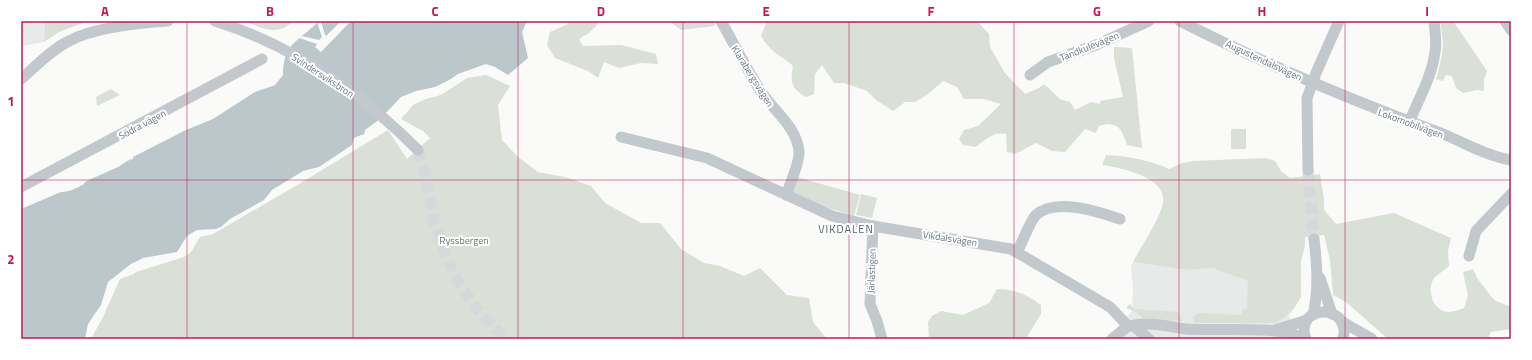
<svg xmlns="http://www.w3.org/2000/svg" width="1532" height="360" font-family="'Titillium Web',sans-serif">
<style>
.built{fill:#e8e9e9}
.green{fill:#dadfd7}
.water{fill:#bbc7cb}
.pier{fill:#fafaf8}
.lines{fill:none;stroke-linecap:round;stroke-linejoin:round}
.minor-tunnel{stroke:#d5d9db;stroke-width:11;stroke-dasharray:11 5.5;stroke-linecap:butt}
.minor{stroke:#c3c8cc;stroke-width:11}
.grid{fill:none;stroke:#c2185b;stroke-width:1;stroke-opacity:0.55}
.labels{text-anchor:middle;stroke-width:4;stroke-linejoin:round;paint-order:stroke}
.street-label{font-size:10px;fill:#657683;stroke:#fff}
.park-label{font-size:10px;fill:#687a64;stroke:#fff}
.neighbourhood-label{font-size:11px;letter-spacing:1px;fill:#57646e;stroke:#fff}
.neatline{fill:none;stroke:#c2185b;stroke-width:1.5}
.grid-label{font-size:13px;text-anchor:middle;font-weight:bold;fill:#c2185b}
</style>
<rect width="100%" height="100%" fill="#fafaf8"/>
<g class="built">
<polygon points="21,21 45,21 44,42 21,46"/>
<polygon points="1133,262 1186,270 1212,268 1248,281 1280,301 1295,307 1289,316 1295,339 1105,339 1120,325 1134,309 1132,305 1133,289 1131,267"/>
</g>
<g class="green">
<polygon points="45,21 88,21 59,32 44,42"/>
<path d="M245 21H293C278 37 261 28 245 21Z"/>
<polygon points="569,21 598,21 598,24 589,33 579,39 583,46 621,45 656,54 658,64 641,63 619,68 604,62 598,78 588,71 555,58 547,45 550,32 568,24"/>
<polygon points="669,21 714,21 715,26 681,30"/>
<path d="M767 21H977L989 34 990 47 1005 73 1025 94 1039 88 1044 84 1060 99 1070 102 1075 110 1091 102 1100 104V101L1123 97 1114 58V47L1132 48 1142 148 1127 145C1122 129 1118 120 1099 126L1096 133 1085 129 1065 152 1052 151 1036 143 1015 154 1007 152 1006 134C994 131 984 140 976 147L963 145 959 139 964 130 978 126 1001 104 984 99H964L957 87 943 81 927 95 915 102H905L893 111 876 100 867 91 844 83H834L822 65 815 74 814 94 806 97C791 89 790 81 793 66 788 61 782 58 777 54 770 49 765 43 761 36Z"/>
<path d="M1440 21H1453L1487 71 1484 79V91L1477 90 1463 93 1456 88 1452 76 1446 75 1443 81 1436 79C1443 55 1445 46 1440 21Z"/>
<polygon points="486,75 510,86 498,105 502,140 517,156 538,172 565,177 591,186 605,203 641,223 660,223 681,249 704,263 720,266 744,276 760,268 787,295 809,298 813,322 827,339 91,339 103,317 120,279 134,274 136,272 184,257 191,252 200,237 213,234 299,184 388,130 407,159 430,138 423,131 401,119 413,105 426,99 441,95 467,78"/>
<polygon points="111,89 120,95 97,106 96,97"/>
<rect x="1231" y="129" width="15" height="20"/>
<path d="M1106 155C1127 156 1150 160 1169 169L1182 163 1193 161 1266 158 1275 161 1281 171 1290 178 1320 174 1324 199V210L1336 224 1394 213 1451 238 1448 251 1449 266C1445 270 1438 274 1434 278 1426 290 1433 312 1449 312 1454 312 1460 309 1464 308L1468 295 1463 272 1473 269 1477 278 1494 300 1511 307V329L1491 332 1488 339H1388L1346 302 1333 295 1330 260 1324 235 1305 237V246L1301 261V297L1295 307 1284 318 1275 323H1194L1193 318 1198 313 1241 315 1243 309 1247 308 1248 281 1212 268 1186 270 1133 262C1142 245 1156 225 1162 207 1172 178 1122 168 1102 165Z"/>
<polygon points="797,177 860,195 854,216 815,204 792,194"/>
<polygon points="861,194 877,198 872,218 856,215"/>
<path d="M997 289C1014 289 1028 295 1041 305V314L1028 335 1027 339H929L928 322 932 316 941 311 963 315 989 303Z"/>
<polygon points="1130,304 1134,309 1178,312 1182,321 1143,318 1136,312 1126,308"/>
</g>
<path class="water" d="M319 21H527L522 32 528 58 508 75 495 67 486 64 458 74 451 79 435 87 416 91 401 97 380 119 365 130 364 134 354 138 352 145 319 167 303 171 272 190 264 200 230 219 221 227 216 229 197 230 187 236 177 252 143 258 131 264 108 282 101 305 88 324 85 339H21V209L61 192C70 192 77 188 84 184L85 182C95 177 106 172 116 168 123 165 126 160 133 159V157L186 130 213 119 255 92 275 85 283 75C283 43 299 41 319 21Z"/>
<polygon class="pier" points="319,21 321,21 325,35 326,36 341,21 351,21 321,52 315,47 317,44 299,38 302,36 319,40 322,37 317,22"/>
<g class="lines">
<g class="minor-tunnel">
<polyline points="418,150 425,174 434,224 454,275 476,308 505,339"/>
<polyline points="1308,170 1314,239"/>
</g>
<g class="minor">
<path d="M215 21C292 45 361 93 418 150"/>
<path d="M721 21C734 44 746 68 760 90 773 111 796 125 799 151 800 162 790 184 786 195"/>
<path d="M1180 21C1265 64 1353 101 1443 134 1465 143 1487 156 1511 160"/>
<polyline points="1505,21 1511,30"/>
<polyline points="1030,75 1048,62 1096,45 1149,21"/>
<path d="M21 79C36 66 51 50 69 41 94 27 139 23 168 21"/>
<path d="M1409 123C1418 100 1432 77 1435 52 1437 42 1435 31 1434 21"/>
<path d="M621 137 707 158 832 216 873 226 1011 249 1110 307 1128 326C1133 326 1138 324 1143 324 1157 323 1172 327 1186 329 1212 331 1286 325 1304 339"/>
<polyline points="1308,170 1307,98 1316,73 1339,21"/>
<polyline points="21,187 262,59"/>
<polyline points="873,226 870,304 877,321 882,339"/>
<path d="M1017 252C1022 243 1030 221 1036 215 1055 197 1099 212 1120 219"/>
<polyline points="1469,256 1476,231 1511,194"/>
<polyline points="1320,278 1332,314"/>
<path d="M1313 315C1319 290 1317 264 1314 239"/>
<polyline points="1341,321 1372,339"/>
<polyline points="1134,326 1149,339"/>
<polyline points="1275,330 1307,320"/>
<polyline points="1112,339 1128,326"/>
<path d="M1306 339C1293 303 1353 303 1343 339"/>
</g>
</g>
<path class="grid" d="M187 21V339M353 21V339M518 21V339M683 21V339M849 21V339M1014 21V339M1179 21V339M1345 21V339M21 180H1511"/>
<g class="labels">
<g class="street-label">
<text transform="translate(1089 46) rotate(-22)" y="4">Tändkulevägen</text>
<text transform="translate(1264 60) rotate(25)" y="4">Augustendalsvägen</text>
<text transform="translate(323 75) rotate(33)" y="4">Svindersviksbron</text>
<text transform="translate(753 76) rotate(58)" y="4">Klarabergsvägen</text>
<text transform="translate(1411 123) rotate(20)" y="4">Lokomobilvägen</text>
<text transform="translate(142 124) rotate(-28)" y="4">Södra vägen</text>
<text transform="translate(950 238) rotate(9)" y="4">Vikdalsvägen</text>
<text transform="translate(871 271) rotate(-88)" y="4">Järlastigen</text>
</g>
<g class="park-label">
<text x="464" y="244">Ryssbergen</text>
</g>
<g class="neighbourhood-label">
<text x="846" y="233">VIKDALEN</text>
</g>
</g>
<rect width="1532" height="360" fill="none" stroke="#ffffff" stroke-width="44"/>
<rect x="22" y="22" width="1488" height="316" class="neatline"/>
<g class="grid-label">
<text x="105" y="16">A</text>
<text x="270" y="16">B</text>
<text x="435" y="16">C</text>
<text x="601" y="16">D</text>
<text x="766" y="16">E</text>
<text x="931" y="16">F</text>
<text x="1097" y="16">G</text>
<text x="1262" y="16">H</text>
<text x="1427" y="16">I</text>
<text x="11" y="106">1</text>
<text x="11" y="264">2</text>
</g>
</svg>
